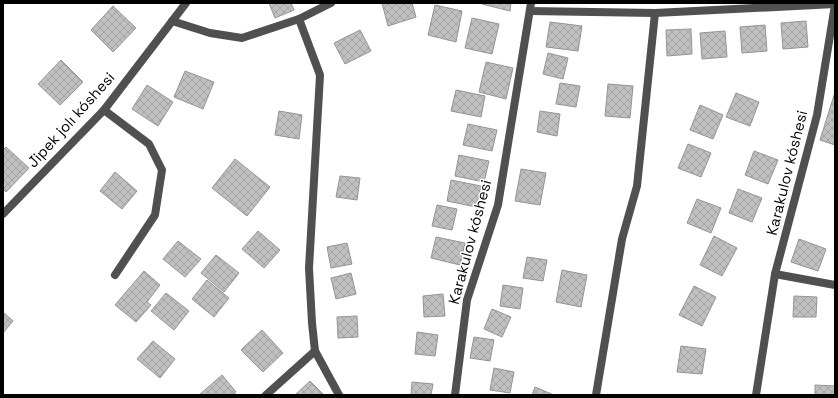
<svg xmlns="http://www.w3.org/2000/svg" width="838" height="398" font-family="'Space Grotesk',sans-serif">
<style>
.building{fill:url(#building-cross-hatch);stroke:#949494}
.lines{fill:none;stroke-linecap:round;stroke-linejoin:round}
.service{stroke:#505050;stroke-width:8}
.minor{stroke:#505050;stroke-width:8}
.tertiary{stroke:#505050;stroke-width:8}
.labels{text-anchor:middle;stroke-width:3;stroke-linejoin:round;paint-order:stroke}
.street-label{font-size:15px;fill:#000;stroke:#fff}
</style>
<defs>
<pattern id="building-cross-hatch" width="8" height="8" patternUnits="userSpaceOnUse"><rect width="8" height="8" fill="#c0c0c0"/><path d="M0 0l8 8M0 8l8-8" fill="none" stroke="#a3a3a3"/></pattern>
</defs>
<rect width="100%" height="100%" fill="#fff"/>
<g class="building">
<polygon points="269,3 291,3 294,10 275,18"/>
<polygon points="382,3 412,3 416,17 388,26"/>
<polygon points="483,3 511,3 510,11 482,4"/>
<polygon points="435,5 462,11 456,42 428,35"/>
<polygon points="113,6 136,28 113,52 91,30"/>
<polygon points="472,18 499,24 492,54 465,48"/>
<polygon points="806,21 808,47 783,49 781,23"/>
<polygon points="550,22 582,26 578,51 546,47"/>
<polygon points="765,25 767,51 742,53 740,27"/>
<polygon points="691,29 692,54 667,56 666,30"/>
<polygon points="360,30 371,51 345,64 334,43"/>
<polygon points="725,31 727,57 702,59 700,33"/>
<polygon points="548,53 568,58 563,79 543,74"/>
<polygon points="61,60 83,82 60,105 38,84"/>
<polygon points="486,62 513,68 506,99 479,92"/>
<polygon points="185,71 214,82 203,109 174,97"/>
<polygon points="560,83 580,86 576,107 556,104"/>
<polygon points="608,84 633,86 630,118 605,116"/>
<polygon points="147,85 173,102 158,126 132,109"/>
<polygon points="456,90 485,96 481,117 451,111"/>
<polygon points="835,92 835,145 820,140"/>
<polygon points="736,93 759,102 750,126 726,117"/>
<polygon points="700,105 723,115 713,139 690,130"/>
<polygon points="279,111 302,115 299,139 275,135"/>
<polygon points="540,111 560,114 557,136 537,132"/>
<polygon points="468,124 497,130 492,151 463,145"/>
<polygon points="688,144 711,153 701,177 678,168"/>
<polygon points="6,147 29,168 6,192 3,189 3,150"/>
<polygon points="754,151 778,160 768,184 745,175"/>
<polygon points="459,155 489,161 484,182 455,176"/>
<polygon points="235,159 270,187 247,216 212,188"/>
<polygon points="521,169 546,173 540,205 515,201"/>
<polygon points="115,172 137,191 122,209 100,191"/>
<polygon points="340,176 360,178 357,200 336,197"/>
<polygon points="451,180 481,186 476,207 447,201"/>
<polygon points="738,189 762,198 752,222 729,213"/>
<polygon points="697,199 721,208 711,233 687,223"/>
<polygon points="437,205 457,209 452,230 432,226"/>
<polygon points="258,231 280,250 264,268 242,249"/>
<polygon points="714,236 737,248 722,276 700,265"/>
<polygon points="436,237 465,243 460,265 431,258"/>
<polygon points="799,239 826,249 818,271 791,262"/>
<polygon points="178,241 201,259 185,277 163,259"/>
<polygon points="347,243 352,264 331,268 327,247"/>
<polygon points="216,255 239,273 224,292 201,273"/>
<polygon points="527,257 547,260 543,281 523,278"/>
<polygon points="562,270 587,275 581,307 556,302"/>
<polygon points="144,271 160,285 147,302 151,305 136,322 115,305"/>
<polygon points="351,273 356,294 336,299 331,278"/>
<polygon points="207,280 229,298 214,317 192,299"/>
<polygon points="503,285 523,288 520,309 500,306"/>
<polygon points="694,286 716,297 702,326 679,315"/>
<polygon points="166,293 189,311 174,330 151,311"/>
<polygon points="443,294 445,316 424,317 423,296"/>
<polygon points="794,296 817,297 816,317 793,317"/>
<polygon points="492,309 511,317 502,337 484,329"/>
<polygon points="3,312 13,321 3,333"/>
<polygon points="357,316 358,337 338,338 337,317"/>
<polygon points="262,330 283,353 263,372 241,350"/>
<polygon points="417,332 438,335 435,356 415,354"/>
<polygon points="474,337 494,340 490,361 470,358"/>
<polygon points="153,341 175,359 160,378 137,359"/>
<polygon points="681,346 706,349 702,374 677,372"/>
<polygon points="494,368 514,372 510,393 490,390"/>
<polygon points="222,375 236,392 233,395 199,395"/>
<polygon points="310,381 324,395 295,395"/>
<polygon points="412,382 433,384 431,395 411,395"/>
<polygon points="815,385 835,386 835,395 815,395"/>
<polygon points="535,387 554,395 532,395"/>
</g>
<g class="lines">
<g class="service">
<polyline points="172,21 210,33 242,38 299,19 331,3"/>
<polyline points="104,110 149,144 162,170 155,215 115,275"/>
</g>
<g class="minor">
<polyline points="530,11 655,13 835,4"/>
<polyline points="299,19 320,75 309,268 312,323 315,351 339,395"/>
<polyline points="775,274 835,285"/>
<polyline points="266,395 315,351"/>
<polyline points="455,395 467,300 498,205 531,3"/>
<polyline points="596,395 622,239 637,186 655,13"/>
<polyline points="756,395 775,274 817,115 835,5"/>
</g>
<polyline class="tertiary" points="3,214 104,110 186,3"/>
</g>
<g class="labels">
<g class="street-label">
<text transform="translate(71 120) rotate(-48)" y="5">Jipek jolı kóshesi</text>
<text transform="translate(787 173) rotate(-76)" y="5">Karakulov kóshesi</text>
<text transform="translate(470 242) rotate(-75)" y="5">Karakulov kóshesi</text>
</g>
</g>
<rect width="838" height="398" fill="none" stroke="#000000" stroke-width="8"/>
</svg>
